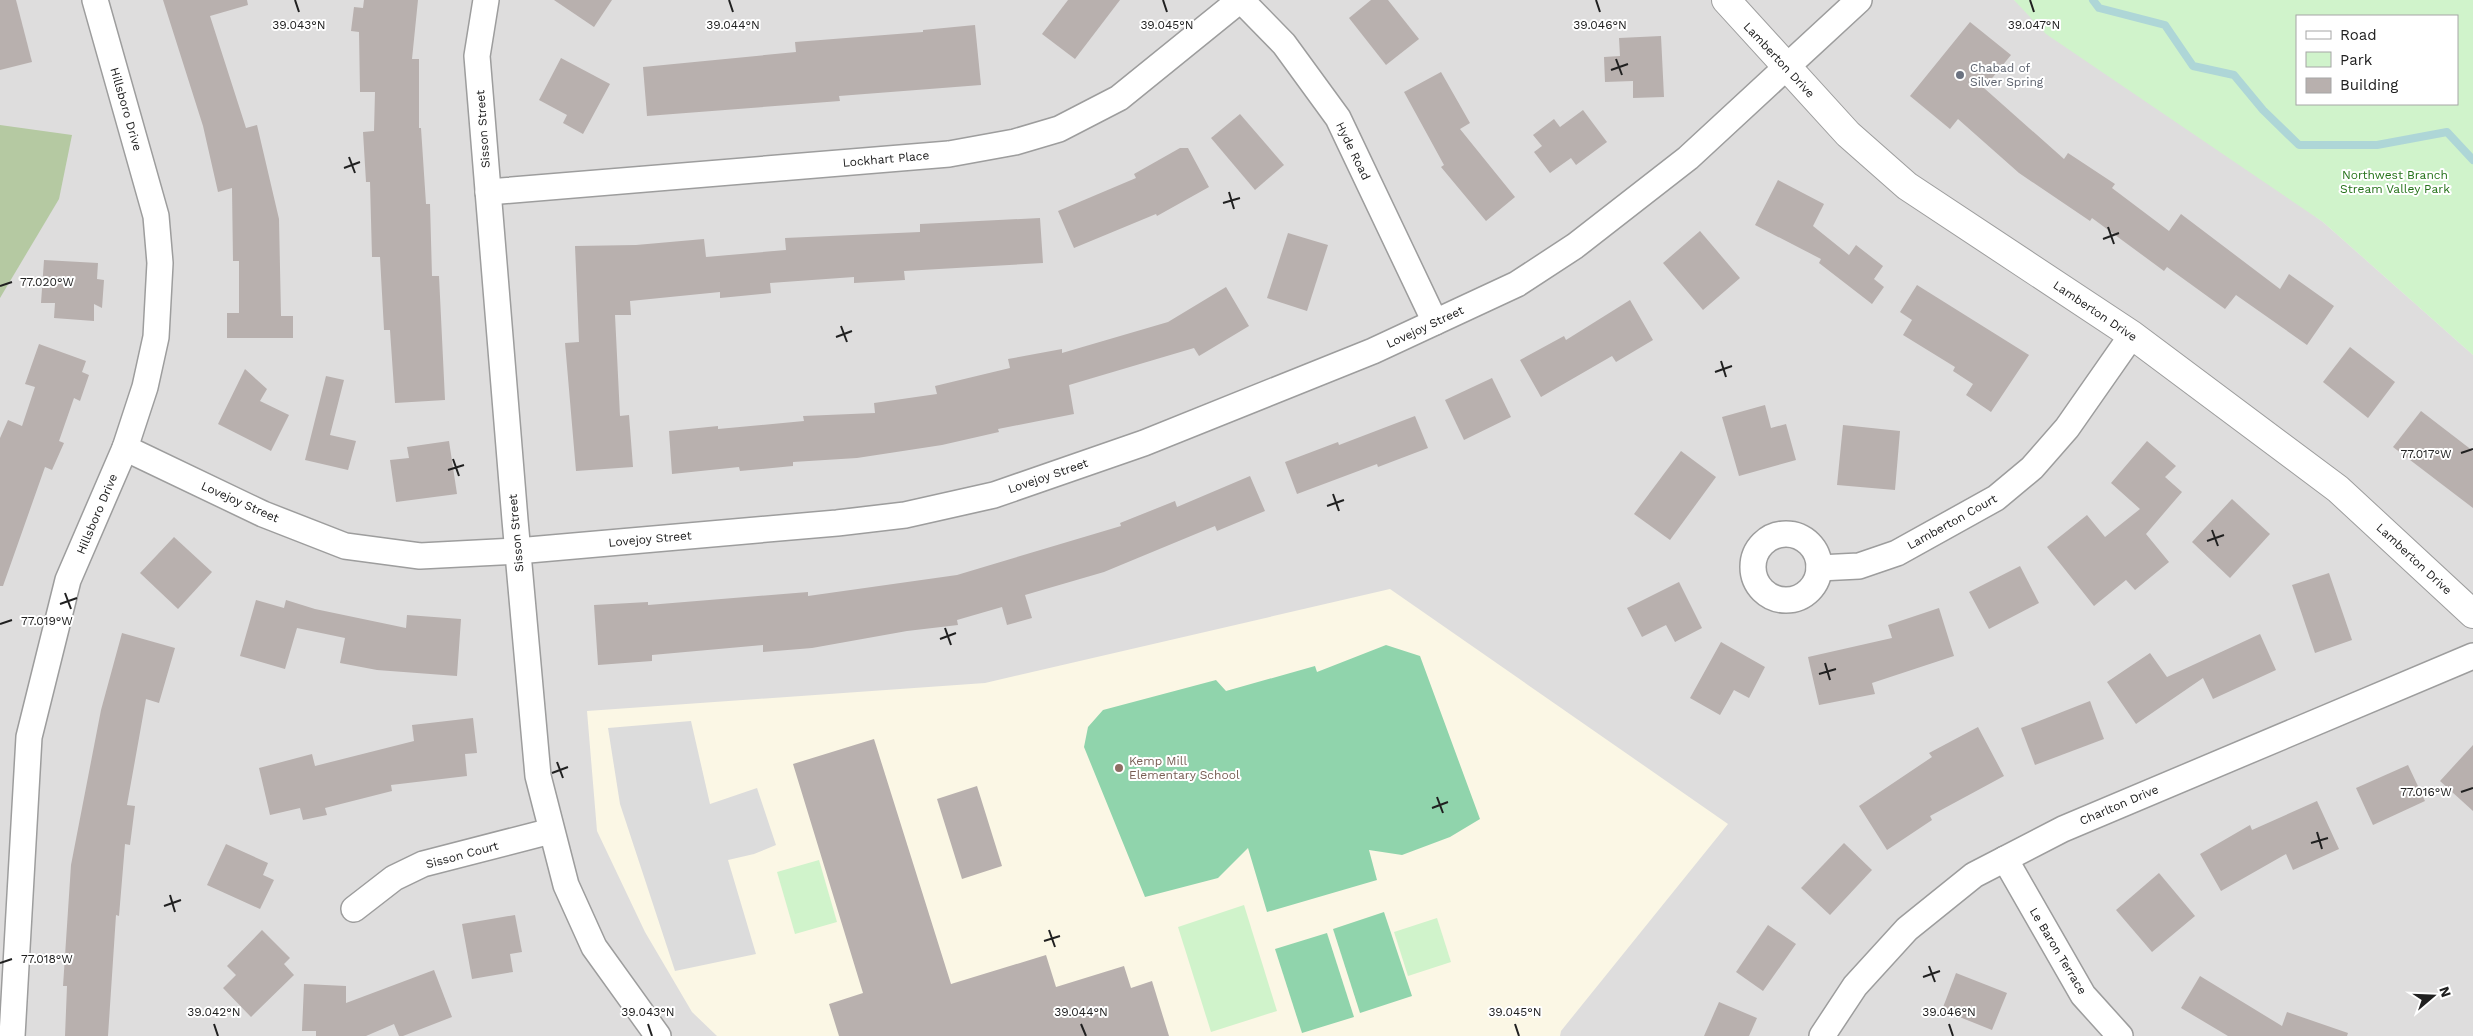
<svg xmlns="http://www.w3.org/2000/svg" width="2473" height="1036" font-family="'Work Sans',sans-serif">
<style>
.residential{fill:#dedddd}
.education{fill:#fbf7e5}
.forest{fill:#b5c9a2}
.park{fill:#d0f3cb;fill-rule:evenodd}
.pitch{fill:#90d4ac}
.parking{fill:#dcdcdc}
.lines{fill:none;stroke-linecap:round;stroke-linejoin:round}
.stream{stroke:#aed6d7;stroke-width:8}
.building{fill:#b8b0ae}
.minor-casing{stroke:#9d9d9d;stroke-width:28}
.tertiary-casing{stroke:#9d9d9d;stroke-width:30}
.minor{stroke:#fff;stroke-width:25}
.tertiary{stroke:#fff;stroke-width:28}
.ticks{fill:none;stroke:#202020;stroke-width:2}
.worship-dot{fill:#6b7280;stroke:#fff;stroke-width:2}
.education-dot{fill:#8d6e63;stroke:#fff;stroke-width:2}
.labels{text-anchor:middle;stroke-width:4;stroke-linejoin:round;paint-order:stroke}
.street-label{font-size:12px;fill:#202020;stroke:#fff}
.worship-label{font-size:12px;fill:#5b616d;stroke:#fff;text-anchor:start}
.park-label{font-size:12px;fill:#25721a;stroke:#fff}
.education-label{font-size:12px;fill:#785e54;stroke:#fff;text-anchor:start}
.ticks-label{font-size:12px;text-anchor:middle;fill:#202020;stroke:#fff;stroke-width:4;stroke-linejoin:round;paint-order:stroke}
</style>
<rect width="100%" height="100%" fill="#efebe8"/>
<polygon class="residential" points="0,0 2014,0 2323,222 2473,355 2473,1036 0,1036"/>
<polygon class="education" points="1390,589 1728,824 1561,1031 1560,1036 717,1036 692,1012 645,932 597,831 587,711 985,683"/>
<polygon class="forest" points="0,125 72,135 59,199 0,298"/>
<g class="park">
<path d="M2014 0H2473V355L2323 222 2046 34ZM2297 16H2457V104H2297Z"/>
<polygon points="819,860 837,922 795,934 777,872"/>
<polygon points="1244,905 1277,1011 1211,1032 1178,927"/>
<polygon points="1437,918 1451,962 1408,976 1394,932"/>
</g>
<g class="pitch">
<polygon points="1386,645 1420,656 1480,819 1450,837 1402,855 1369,850 1377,880 1267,912 1248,848 1218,878 1145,897 1084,747 1088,727 1103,710 1216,680 1226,691 1315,666 1317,672"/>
<polygon points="1384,912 1412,996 1360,1013 1333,929"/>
<polygon points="1327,933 1354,1017 1302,1033 1275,949"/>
</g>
<polygon class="parking" points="691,721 710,804 757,788 776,845 754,854 728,860 756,954 675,971 620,804 608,728"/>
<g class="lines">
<polyline class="stream" points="2093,0 2099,8 2165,25 2193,66 2234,75 2263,110 2299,145 2377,145 2447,132 2473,160"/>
</g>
<g class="building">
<polygon points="0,0 16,0 32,62 0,70"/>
<polygon points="163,0 247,0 248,5 210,16 246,128 257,125 279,219 281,316 293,316 293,338 227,338 227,313 239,313 239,261 233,261 232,188 218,192 203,126"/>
<polygon points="364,0 418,0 412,59 419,59 419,128 421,128 426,204 430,204 432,276 439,276 445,400 395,403 390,330 384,330 380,257 372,257 370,182 366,182 363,132 374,131 375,92 360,92 359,32 351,31 354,7 363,8"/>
<polygon points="554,0 612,0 594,27"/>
<polygon points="1068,0 1120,0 1075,59 1042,34"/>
<polygon points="1371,0 1388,0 1419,39 1386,65 1349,18"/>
<polygon points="1970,22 2011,55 1984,88 2064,159 2068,153 2115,184 2112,188 2169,231 2181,214 2280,289 2289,274 2334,306 2307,345 2236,295 2225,309 2167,267 2164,271 2092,218 2090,221 2019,173 1958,119 1950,129 1910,96"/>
<polygon points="975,25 981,85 839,96 840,101 647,116 643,67 796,52 795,42 923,32 923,30"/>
<polygon points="1661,36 1664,97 1633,98 1633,81 1605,82 1604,57 1620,56 1619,38"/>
<polygon points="561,58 610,84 583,134 563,123 567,115 539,100"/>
<polygon points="1441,72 1470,123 1460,129 1515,197 1486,221 1441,167 1444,165 1404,92"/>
<polygon points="1583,110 1607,142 1576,165 1571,158 1550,173 1534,152 1542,146 1533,135 1554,119 1560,127"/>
<polygon points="1240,114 1284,165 1255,190 1211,138"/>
<polygon points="1180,148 1188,148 1209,187 1157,216 1156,214 1074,248 1058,211 1136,178 1134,174"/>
<polygon points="1778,180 1824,204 1813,226 1849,255 1856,245 1883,266 1874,279 1884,287 1872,304 1819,263 1821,259 1755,225"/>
<polygon points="1040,218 1043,263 904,271 905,280 854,283 854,277 770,283 771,293 720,298 720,292 630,301 631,315 615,315 620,416 629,415 633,467 576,471 565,343 579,342 575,246 636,245 704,239 706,257 786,250 785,238 920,232 920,224"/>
<polygon points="1700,231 1740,278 1703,310 1663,263"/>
<polygon points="1288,233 1328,245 1307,311 1267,298"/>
<polygon points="44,260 98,263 97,279 104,280 102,308 94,304 94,321 54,318 55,303 41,303"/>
<polygon points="1917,285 2029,355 1991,412 1966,395 1973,384 1953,371 1955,367 1903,335 1912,320 1900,312"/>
<polygon points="1226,287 1249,326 1199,356 1194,348 1069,385 1074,414 998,429 999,432 942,445 857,458 793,462 793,466 740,471 739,467 672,474 669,431 718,426 718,429 804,421 803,416 875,413 874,403 937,394 935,386 1010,368 1008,359 1062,349 1062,353 1168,322"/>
<polygon points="1630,300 1653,340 1616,362 1612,356 1541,397 1520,360 1564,336 1566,340"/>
<polygon points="39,344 86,361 82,372 89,375 80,401 74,398 59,441 64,443 52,470 45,467 3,586 0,586 0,438 8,420 22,426 35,387 25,384"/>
<polygon points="2350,347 2395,382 2368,418 2323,382"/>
<polygon points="245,369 267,389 260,401 289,415 271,451 218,424"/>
<polygon points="326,376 344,380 330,435 356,441 348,470 305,460"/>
<polygon points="1492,378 1511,417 1464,440 1445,400"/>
<polygon points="1765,405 1771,428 1786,424 1796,460 1739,476 1722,417"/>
<polygon points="2421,411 2473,451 2473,508 2393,447"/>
<polygon points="1415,416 1428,448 1378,467 1377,464 1297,494 1285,462 1338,442 1339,445"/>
<polygon points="1843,425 1900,431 1895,490 1837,485"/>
<polygon points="449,441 457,494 396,502 390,460 409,458 407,447"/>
<polygon points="2147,441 2176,466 2165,477 2182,492 2146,534 2169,562 2135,590 2126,580 2094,606 2047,547 2087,515 2105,537 2140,509 2111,483"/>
<polygon points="1681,451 1716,477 1670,540 1634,514"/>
<polygon points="1250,476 1265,511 1217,531 1215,526 1104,572 1025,595 1032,618 1007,625 1002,607 957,620 958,625 907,631 812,648 763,652 763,645 652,655 652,661 598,665 594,605 648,602 648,605 808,592 808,596 957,575 1121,526 1120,523 1175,501 1177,507"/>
<polygon points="2232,499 2270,534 2230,578 2192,542"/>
<polygon points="174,537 212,572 178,609 140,573"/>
<polygon points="2020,566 2039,603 1989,629 1969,592"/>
<polygon points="2329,573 2352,640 2315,653 2292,585"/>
<polygon points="1679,582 1702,628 1675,642 1666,625 1642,637 1627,608"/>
<polygon points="256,600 284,608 286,600 315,609 406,628 407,615 461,619 457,676 377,670 340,663 345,638 297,628 285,669 240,656"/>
<polygon points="1939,608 1954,656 1872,683 1875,694 1819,705 1808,657 1892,638 1888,625"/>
<polygon points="122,633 175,648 159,703 146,699 127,805 135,806 130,845 125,844 119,916 116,915 108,1036 65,1036 67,986 63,986 71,865 101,710"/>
<polygon points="2260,634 2276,670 2213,699 2203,678 2136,724 2107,682 2150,653 2167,677"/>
<polygon points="1721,642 1765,667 1749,698 1734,690 1720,715 1690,698"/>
<polygon points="2090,701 2104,739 2035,765 2021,728"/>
<polygon points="473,718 477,753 465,754 467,776 391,785 392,791 325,808 327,815 303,820 300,808 270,815 259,768 312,754 315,766 414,741 412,725"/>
<polygon points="1978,727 2004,776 1930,816 1932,820 1887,850 1859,806 1932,757 1929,753"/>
<polygon points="874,739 951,984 1046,955 1056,987 1124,966 1131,988 1152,981 1169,1036 839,1036 829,1004 863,993 793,764"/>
<polygon points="2473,745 2473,811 2440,781"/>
<polygon points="2408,765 2425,801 2373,825 2356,788"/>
<polygon points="977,786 1002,866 962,879 937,799"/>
<polygon points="2317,801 2339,849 2293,870 2286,854 2221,891 2200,854 2250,825 2252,830"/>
<polygon points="1844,843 1872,870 1830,915 1801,888"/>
<polygon points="226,844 268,863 263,875 274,880 260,909 207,885"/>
<polygon points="2159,873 2195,916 2152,952 2116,910"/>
<polygon points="515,915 522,952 510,954 513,972 472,979 462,924"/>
<polygon points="1768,925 1796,944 1763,991 1736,972"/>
<polygon points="262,930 290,958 284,964 294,975 251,1017 223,988 236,975 227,966"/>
<polygon points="434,970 452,1017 403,1036 399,1036 394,1024 366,1036 316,1036 316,1031 302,1031 304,984 346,986 346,1003"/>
<polygon points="1956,973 2007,993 1992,1030 1942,1010"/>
<polygon points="2200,976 2282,1026 2287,1012 2348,1033 2347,1036 2228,1036 2181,1008"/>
<polygon points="1719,1002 1757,1018 1749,1036 1704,1036"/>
</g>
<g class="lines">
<g class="minor-casing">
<g id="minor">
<polyline points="486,0 477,56 515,520 538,776 566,885 594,947 658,1036"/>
<polyline points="1241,0 1284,44 1338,118 1435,322"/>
<polyline points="488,192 949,154 1015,142 1059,129 1119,98 1240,0"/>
<polyline points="125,448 263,514 345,546 420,556 517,551 837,523 905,515 994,495 1144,443 1373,351 1517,284 1575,246 1688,158 1859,0"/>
<circle cx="1786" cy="567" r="33"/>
<polyline points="1819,568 1859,566 1897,553 1996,498 2032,468 2067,428 2132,335"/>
<polyline points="2005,859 2083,995 2120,1036"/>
<polyline points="354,909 394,878 423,864 551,831"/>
<polyline points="12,1036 29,737 68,580 125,448 145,387 156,337 160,263 156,216 95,0"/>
<polyline points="1822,1036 1855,986 1907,929 1974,875 2063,829 2473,656"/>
</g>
</g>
<g class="tertiary-casing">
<polyline id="tertiary" points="1726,0 1848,134 1907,186 2132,335 2338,489 2473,614"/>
</g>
<use href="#minor" class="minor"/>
<use href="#tertiary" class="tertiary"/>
</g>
<path class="ticks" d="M295 0 299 12M729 0 733 12M1163 0 1167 12M1596 0 1600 12M2030 0 2034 12M1616 59 1622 75M1611 70 1628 64M349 157 355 173M344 168 360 162M1229 192 1234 209M1223 203 1240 198M2108 227 2114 244M2103 239 2119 233M0 286 12 282M841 326 847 342M836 337 852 331M1721 361 1726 377M1715 372 1732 366M2461 453 2473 449M453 459 459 476M448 470 464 465M1333 494 1339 511M1327 506 1344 500M2212 530 2218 546M2207 541 2224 535M65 593 71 609M60 604 77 598M0 624 12 620M945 628 951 645M940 639 956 633M1825 663 1830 680M1819 674 1836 669M557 762 563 778M552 773 568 767M2461 792 2473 788M1437 797 1443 813M1432 808 1448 802M2317 832 2322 849M2311 843 2328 838M170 895 175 912M164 906 181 900M1049 930 1055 947M1044 941 1060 936M0 963 12 959M1929 966 1935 982M1923 977 1940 971M214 1024 218 1036M648 1024 652 1036M1081 1024 1086 1036M1515 1024 1519 1036M1949 1024 1953 1036"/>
<circle class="worship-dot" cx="1960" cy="75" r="5"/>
<circle class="education-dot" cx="1119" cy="768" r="5"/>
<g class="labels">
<g class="street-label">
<text transform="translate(1779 60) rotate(47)" y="4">Lamberton Drive</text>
<text transform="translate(126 109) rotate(74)" y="4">Hillsboro Drive</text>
<text transform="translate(483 129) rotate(-94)" y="4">Sisson Street</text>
<text transform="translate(1353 151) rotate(64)" y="4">Hyde Road</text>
<text transform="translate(886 159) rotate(-5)" y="4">Lockhart Place</text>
<text transform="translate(2095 311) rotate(34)" y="4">Lamberton Drive</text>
<text transform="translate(1425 327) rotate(-25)" y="4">Lovejoy Street</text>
<text transform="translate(1048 476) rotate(-19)" y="4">Lovejoy Street</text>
<text transform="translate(240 502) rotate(24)" y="4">Lovejoy Street</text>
<text transform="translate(97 514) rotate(-67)" y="4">Hillsboro Drive</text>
<text transform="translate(1952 522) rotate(-29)" y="4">Lamberton Court</text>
<text transform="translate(516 533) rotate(-95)" y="4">Sisson Street</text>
<text transform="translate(650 539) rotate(-5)" y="4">Lovejoy Street</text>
<text transform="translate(2414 559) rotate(43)" y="4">Lamberton Drive</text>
<text transform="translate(2119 805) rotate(-23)" y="4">Charlton Drive</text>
<text transform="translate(462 855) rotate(-15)" y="4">Sisson Court</text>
<text transform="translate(2058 951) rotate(59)" y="4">Le Baron Terrace</text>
</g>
<g class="worship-label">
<text x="1970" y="72">Chabad of<tspan x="1970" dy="14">Silver Spring</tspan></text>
</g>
<g class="park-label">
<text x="2395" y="179">Northwest Branch<tspan x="2395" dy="14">Stream Valley Park</tspan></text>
</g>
<g class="education-label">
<text x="1129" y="765">Kemp Mill<tspan x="1129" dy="14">Elementary School</tspan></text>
</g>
</g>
<g class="ticks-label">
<text x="299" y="29">39.043°N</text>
<text x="733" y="29">39.044°N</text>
<text x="1167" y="29">39.045°N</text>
<text x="1600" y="29">39.046°N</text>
<text x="2034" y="29">39.047°N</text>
<text x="47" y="286">77.020°W</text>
<text x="2426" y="458">77.017°W</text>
<text x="47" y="625">77.019°W</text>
<text x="2426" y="796">77.016°W</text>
<text x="47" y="963">77.018°W</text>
<text x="214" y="1016">39.042°N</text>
<text x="648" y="1016">39.043°N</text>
<text x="1081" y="1016">39.044°N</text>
<text x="1515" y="1016">39.045°N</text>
<text x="1949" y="1016">39.046°N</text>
</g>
<rect x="2296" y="15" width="162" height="90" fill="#ffffff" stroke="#a6a6a6"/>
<rect x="2306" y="31" width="25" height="8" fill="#ffffff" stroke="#a6a6a6"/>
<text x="2340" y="40" font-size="15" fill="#202020">Road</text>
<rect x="2306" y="52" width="25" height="15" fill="#d0f3cb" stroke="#a6a6a6"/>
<text x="2340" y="65" font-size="15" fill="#202020">Park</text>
<rect x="2306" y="78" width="25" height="15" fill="#b8b0ae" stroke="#a6a6a6"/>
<text x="2340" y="90" font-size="15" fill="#202020">Building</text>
<g transform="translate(2433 996) rotate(71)" stroke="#ffffff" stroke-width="4" paint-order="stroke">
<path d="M0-4L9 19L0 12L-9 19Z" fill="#202020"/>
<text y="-8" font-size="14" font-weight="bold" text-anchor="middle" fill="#202020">N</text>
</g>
</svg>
